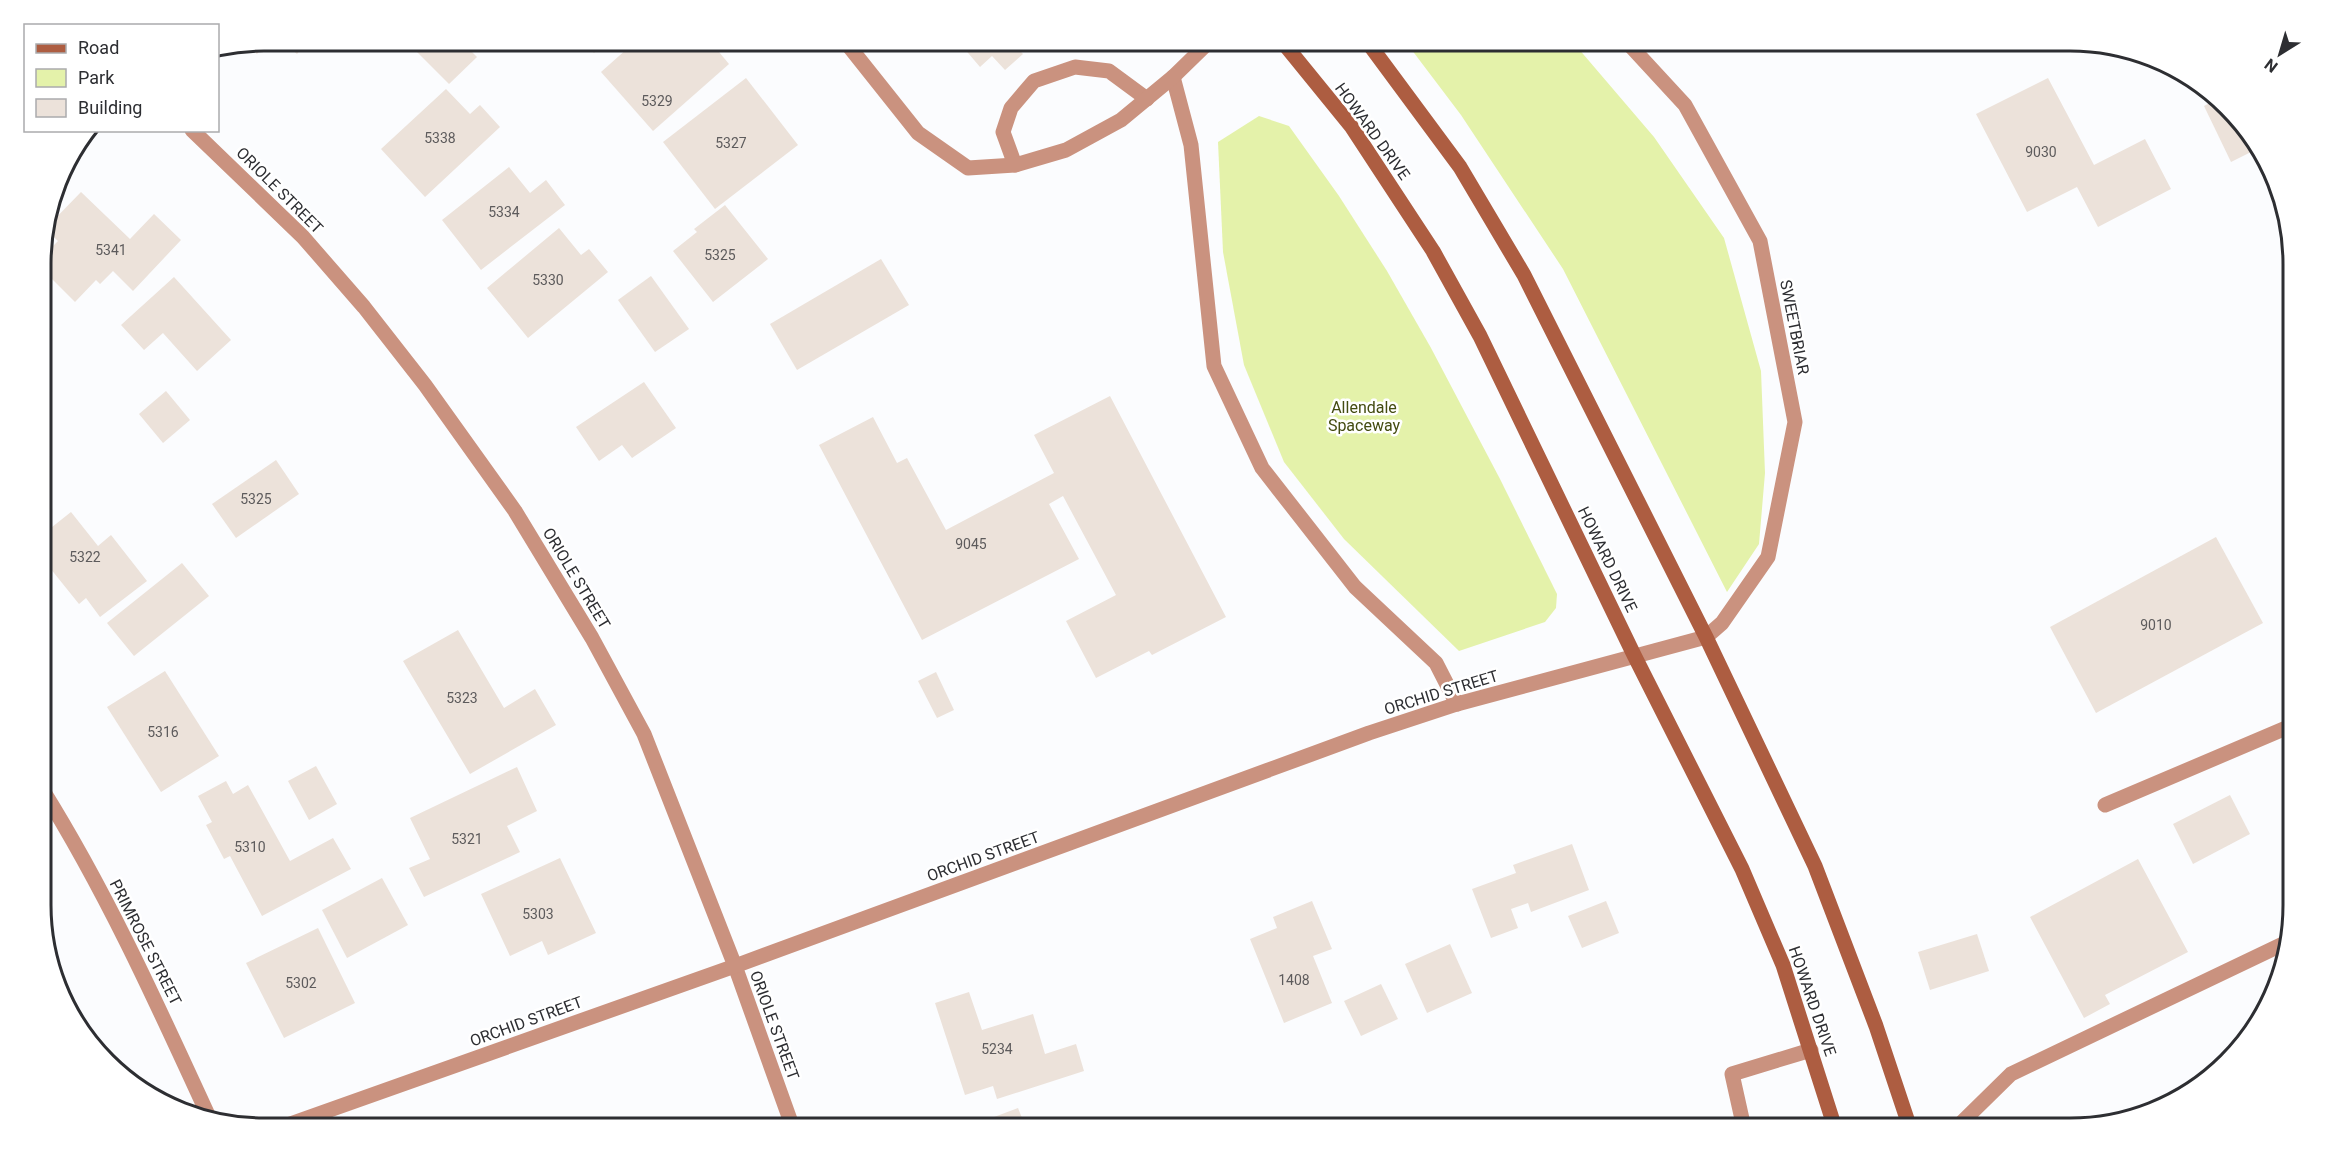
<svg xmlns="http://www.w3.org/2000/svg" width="2334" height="1169" font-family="Roboto,sans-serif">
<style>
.green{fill:#e4f2aa}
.building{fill:#ece2da}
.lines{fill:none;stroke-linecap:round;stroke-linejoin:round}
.lane{stroke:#ca927f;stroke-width:15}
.street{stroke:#ca927f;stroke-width:15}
.secondary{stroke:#ad5d41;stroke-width:15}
.labels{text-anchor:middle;stroke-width:5;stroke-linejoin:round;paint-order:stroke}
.number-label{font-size:14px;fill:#5d5b5c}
.street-label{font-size:16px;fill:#2d2e32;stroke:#fff}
.park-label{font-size:16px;fill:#444c11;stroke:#fff}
.rim{fill:none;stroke:#2d2e32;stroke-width:3}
</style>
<rect width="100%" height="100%" fill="#fbfcfe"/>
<g class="green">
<polygon points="1405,41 1572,41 1654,137 1724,238 1761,371 1765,473 1759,544 1727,592 1563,269 1461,115"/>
<polygon points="1259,116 1289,126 1339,196 1387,271 1431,348 1500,479 1557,594 1556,608 1545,622 1459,651 1344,539 1284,462 1244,365 1223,252 1218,142"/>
</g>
<g class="building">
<polygon points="264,40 268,40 257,54 245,44"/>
<polygon points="281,40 308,40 297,54"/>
<polygon points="408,40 460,40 477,57 449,84 407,42"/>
<polygon points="582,40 608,40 594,53"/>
<polygon points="637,40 709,40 729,64 653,131 601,72"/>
<polygon points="957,40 1010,40 1023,54 1005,70 992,56 980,67"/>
<polygon points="746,78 798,145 715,209 663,142"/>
<polygon points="2048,78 2094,165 2145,139 2171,189 2098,227 2077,187 2027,212 1976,114"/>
<polygon points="446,89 470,114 480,105 500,127 425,197 381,149"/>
<polygon points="2219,98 2256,140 2259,148 2231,162 2204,106"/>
<polygon points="65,163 74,170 57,191 64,165"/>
<polygon points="509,167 530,193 546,180 565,205 481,270 442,220"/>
<polygon points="81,192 130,239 154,214 181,240 133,291 113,271 100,284 96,280 75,302 41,268 41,258 58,241 46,230 47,227"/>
<polygon points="725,205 768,259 713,302 673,251 697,232 694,229"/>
<polygon points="559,228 581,255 589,249 608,272 528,338 487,288"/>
<polygon points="881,259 909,305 797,370 770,324"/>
<polygon points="651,276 689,329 655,352 618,300"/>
<polygon points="174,277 231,340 197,371 163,333 144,350 121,325"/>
<polygon points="644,382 676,428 632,458 622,445 599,461 576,427"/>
<polygon points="166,391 190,420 163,443 139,414"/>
<polygon points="1110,396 1226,617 1152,655 1149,651 1096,678 1066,621 1116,595 1063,496 1049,504 1079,559 922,640 819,445 873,417 897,463 907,458 946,530 1054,473 1034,435"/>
<polygon points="276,460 299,494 236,538 212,504"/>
<polygon points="71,512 98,546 111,535 147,581 100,617 86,598 79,604 50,568 42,575 42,535"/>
<polygon points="2216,537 2263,623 2096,713 2050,627"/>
<polygon points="182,563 209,596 134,656 107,623"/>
<polygon points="458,630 504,708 535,689 556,725 470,774 403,661"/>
<polygon points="165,671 219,756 161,792 107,707"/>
<polygon points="936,672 954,710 937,718 918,681"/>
<polygon points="316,766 337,804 309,820 288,781"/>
<polygon points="517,767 537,811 507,826 520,852 424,897 409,868 430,859 410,818"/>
<polygon points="226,781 233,794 248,785 290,861 333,838 351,869 262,916 230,856 224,859 206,825 212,822 198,796"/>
<polygon points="2230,795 2250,834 2193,864 2173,824"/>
<polygon points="1572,844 1589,890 1531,912 1528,903 1511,909 1518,928 1491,938 1472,889 1516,873 1513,865"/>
<polygon points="560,858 596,933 548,955 542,941 510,956 481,894"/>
<polygon points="2138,859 2188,952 2105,995 2110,1004 2084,1018 2030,917"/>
<polygon points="382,878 408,925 347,958 322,910"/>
<polygon points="1312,901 1332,949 1313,956 1332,1003 1284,1023 1250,939 1277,928 1273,917"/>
<polygon points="1606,901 1619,933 1582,948 1568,916"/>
<polygon points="318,928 355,1003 284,1038 246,963"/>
<polygon points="1977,934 1989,971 1930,990 1918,952"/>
<polygon points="1450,944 1472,993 1427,1013 1405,964"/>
<polygon points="1381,984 1398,1019 1361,1036 1344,1001"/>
<polygon points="969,992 982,1030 1033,1014 1045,1054 1076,1044 1084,1071 997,1099 993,1086 965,1095 935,1003"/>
<polygon points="1018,1108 1026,1128 965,1128"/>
</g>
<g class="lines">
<g class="lane">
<polyline points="1173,77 1191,145 1214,366 1262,468 1355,587 1436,663 1457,704"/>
<polyline points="1015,165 1003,132 1011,108 1034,81 1075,67 1109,71 1147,99"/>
<polyline points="2105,805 2293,725"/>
<polyline points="1744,1128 1732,1074 1811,1050"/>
<polyline points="1956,1128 2011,1074 2285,943"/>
</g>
<g class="street">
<polyline points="844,40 918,133 968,168 1015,165 1066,150 1121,120 1173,77 1211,40"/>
<polyline points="192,130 303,237 364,307 425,385 515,511 592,638 644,734 735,966 793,1128"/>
<path d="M42 789C107 893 157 1004 208 1115"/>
<polyline points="279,1128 735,966 1369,733 1457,704 1706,637 1722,623 1768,557 1795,422 1760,241 1685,105 1625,40"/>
</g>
<g class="secondary">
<polyline points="1281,40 1351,126 1433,251 1480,336 1634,655 1742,869 1783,965 1835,1128"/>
<polyline points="1366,40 1460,167 1524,275 1706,637 1815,866 1876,1026 1910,1128"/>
</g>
</g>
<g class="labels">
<g class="number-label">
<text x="657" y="106">5329</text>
<text x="440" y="143">5338</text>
<text x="731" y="148">5327</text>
<text x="2041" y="157">9030</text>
<text x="504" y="217">5334</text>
<text x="111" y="255">5341</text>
<text x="720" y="260">5325</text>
<text x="548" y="285">5330</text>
<text x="256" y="504">5325</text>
<text x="971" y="549">9045</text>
<text x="85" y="562">5322</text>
<text x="2156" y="630">9010</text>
<text x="462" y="703">5323</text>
<text x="163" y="737">5316</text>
<text x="467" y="844">5321</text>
<text x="250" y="852">5310</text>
<text x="538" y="919">5303</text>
<text x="1294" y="985">1408</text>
<text x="301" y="988">5302</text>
<text x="997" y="1054">5234</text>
</g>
<g class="street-label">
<text transform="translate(1373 131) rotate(54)" y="6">HOWARD DRIVE</text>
<text transform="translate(280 190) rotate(45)" y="6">ORIOLE STREET</text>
<text transform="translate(1795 327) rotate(79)" y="6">SWEETBRIAR</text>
<text transform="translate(1608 559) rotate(64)" y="6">HOWARD DRIVE</text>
<text transform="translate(577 578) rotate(59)" y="6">ORIOLE STREET</text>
<text transform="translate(1441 692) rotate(-17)" y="6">ORCHID STREET</text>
<text transform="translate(983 856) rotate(-20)" y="6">ORCHID STREET</text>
<text transform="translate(146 942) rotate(63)" y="6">PRIMROSE STREET</text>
<text transform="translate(1813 1001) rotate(71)" y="6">HOWARD DRIVE</text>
<text transform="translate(526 1021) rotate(-20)" y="6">ORCHID STREET</text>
<text transform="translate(775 1025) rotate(70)" y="6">ORIOLE STREET</text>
</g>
<g class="park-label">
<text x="1364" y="413">Allendale<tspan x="1364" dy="18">Spaceway</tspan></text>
</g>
</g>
<path d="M0 0H2334V1169H0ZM264 51H2070A213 213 0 0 1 2283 264V905A213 213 0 0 1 2070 1118H264A213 213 0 0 1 51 905V264A213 213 0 0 1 264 51Z" fill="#fff" fill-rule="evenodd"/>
<path class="rim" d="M264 51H2070A213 213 0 0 1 2283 264V905A213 213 0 0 1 2070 1118H264A213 213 0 0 1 51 905V264A213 213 0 0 1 264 51Z"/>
<rect x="24" y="24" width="195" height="108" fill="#ffffff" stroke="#ababad" stroke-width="1.5"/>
<rect x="36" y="44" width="30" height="9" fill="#ad5d41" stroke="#ababad" stroke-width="1.5"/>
<text x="78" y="54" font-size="18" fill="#2d2e32">Road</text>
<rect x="36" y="69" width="30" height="18" fill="#e4f2aa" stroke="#ababad" stroke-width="1.5"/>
<text x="78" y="84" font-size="18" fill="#2d2e32">Park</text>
<rect x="36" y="99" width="30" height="18" fill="#ece2da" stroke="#ababad" stroke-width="1.5"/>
<text x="78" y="114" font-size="18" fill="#2d2e32">Building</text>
<g transform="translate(2280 54) rotate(217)" stroke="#ffffff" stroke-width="4.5" paint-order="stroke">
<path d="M0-4.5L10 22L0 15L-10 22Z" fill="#2d2e32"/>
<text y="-9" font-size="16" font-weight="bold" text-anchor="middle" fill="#2d2e32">N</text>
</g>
</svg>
